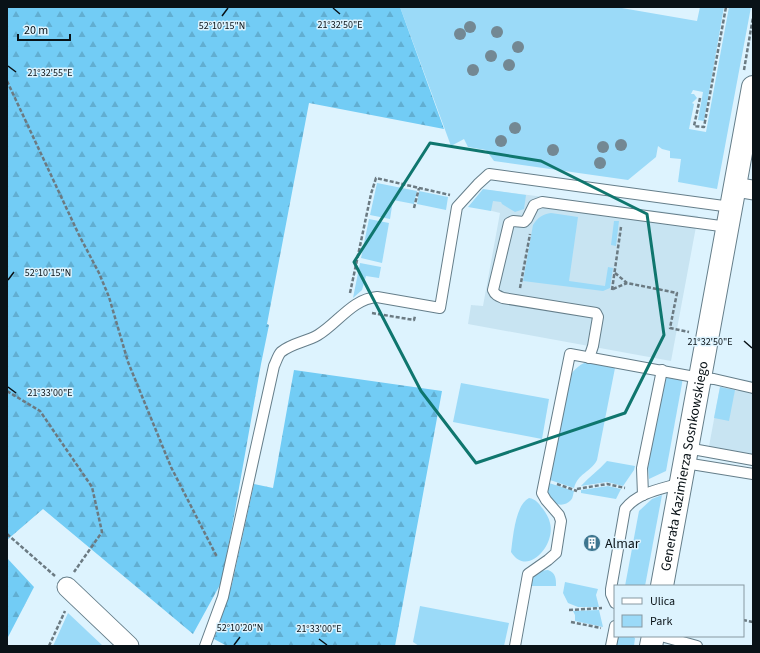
<svg xmlns="http://www.w3.org/2000/svg" width="760" height="653" font-family="'Source Sans 3',sans-serif">
<style>
.built{fill:#c8e4f2}
.green{fill:#9bdaf8}
.forest{fill:url(#forest-firs)}
.lines{fill:none;stroke-linecap:round;stroke-linejoin:round}
.service-casing{stroke:#657e8a;stroke-width:12}
.minor-casing{stroke:#657e8a;stroke-width:21}
.tertiary-casing{stroke:#657e8a;stroke-width:24}
.path{stroke:#6b7a82;stroke-width:2.5;stroke-dasharray:4 2;stroke-linecap:butt}
.service{stroke:#fff;stroke-width:10}
.minor{stroke:#fff;stroke-width:19}
.tertiary{stroke:#fff;stroke-width:22}
.tree{fill:#738893}
.marked{fill:none;stroke:#0f766e;stroke-width:3;stroke-linejoin:round}
.ticks{fill:none;stroke:#091217;stroke-width:1.5}
.labels{text-anchor:middle;stroke-width:3;stroke-linejoin:round;paint-order:stroke}
.street-label{font-size:14px;fill:#091217;stroke:#ddf3fe}
.poi-label{font-size:14px;fill:#091217;stroke:#ddf3fe;text-anchor:start}
.ticks-label{font-size:10px;text-anchor:middle;fill:#091217;stroke:#ddf3fe;stroke-width:3;stroke-linejoin:round;paint-order:stroke}
</style>
<defs>
<pattern id="forest-firs" width="22" height="20" patternUnits="userSpaceOnUse"><rect width="22" height="20" fill="#72ccf5"/><path d="M5 1l3.5 6h-7zM16 11l3.5 6h-7z" fill="#61aed1"/></pattern>
</defs>
<rect width="100%" height="100%" fill="#ddf3fe"/>
<g class="built">
<polygon points="488,190 698,216 671,361 468,324 471,305 483,306 500,213 484,209"/>
<polygon points="740,379 753,381 753,466 707,457 720,387 738,391"/>
</g>
<g class="green">
<polygon points="400,7 616,7 697,21 700,7 724,7 704,121 698,120 703,92 693,90 691,94 694,94 697,98 692,103 694,104 689,129 706,132 729,7 751,7 717,189 678,182 681,159 670,158 670,151 662,149 658,146 656,157 628,180 494,161 486,150 468,147 464,139 451,146"/>
<polygon points="377,183 417,191 414,204 393,200 390,219 370,215"/>
<polygon points="483,189 526,195 524,209 515,212 502,204 501,202 493,201 491,211 468,207"/>
<polygon points="419,191 448,197 446,210 417,204"/>
<path d="M551 213 578 217 569 281 605 286 608 267 613 268 610 288 603 291 523 281 533 225C538 217 543 214 551 213Z"/>
<polygon points="369,219 389,223 382,263 361,258"/>
<polygon points="614,221 619,221 616,246 611,245"/>
<polygon points="360,263 381,267 379,278 366,276 362,290 353,298"/>
<path d="M588 361 615 368 597 460C591 472 578 473 574 488L550 480 568 381C572 371 577 366 588 361Z"/>
<polygon points="668,376 683,378 666,471 649,479 648,467 663,381"/>
<polygon points="461,383 549,399 542,439 453,422"/>
<polygon points="720,387 735,390 729,421 714,418"/>
<path d="M607 461 635 466 634 470 623 486 607 482 581 486C589 477 599 470 607 461Z"/>
<path d="M549 483 574 491C573 494 573 498 571 500 564 508 552 505 549 496 547 492 548 487 549 483Z"/>
<polygon points="608,486 621,489 616,499 581,493 581,490"/>
<polygon points="662,495 645,586 625,586 639,511 652,499"/>
<path d="M529 498C536 499 539 504 543 509 546 513 549 518 550 523 556 545 527 578 511 552 513 538 515 505 529 498Z"/>
<path d="M548 570C556 573 556 579 556 586H531C533 573 535 571 548 570Z"/>
<polygon points="565,582 598,589 596,595 599,607 578,607 568,603 563,593"/>
<polygon points="420,606 509,623 504,646 419,646 413,642"/>
<polygon points="599,610 603,627 575,621 575,615 573,611"/>
<polygon points="68,613 103,646 53,646"/>
<polygon points="616,636 632,636 635,638 634,646 614,646"/>
</g>
<g class="forest">
<polygon points="7,7 400,7 444,129 309,103 267,324 269,325 261,364 231,533 221,583 193,634 43,509 7,540"/>
<polygon points="294,370 442,391 395,646 227,646 214,639 232,584 254,484 273,488"/>
<polygon points="7,558 34,587 7,639"/>
</g>
<g class="lines">
<g class="service-casing">
<g id="service">
<path d="M589 358 593 346 598 317 596 313 503 298C498 296 495 295 493 290L509 223 513 221 524 222 527 219 534 205 542 202 728 227"/>
<polyline points="687,448 753,460"/>
<polyline points="685,463 753,474"/>
<polyline points="643,495 642,468 662,370"/>
<path d="M615 603 611 594V589L625 509C638 492 662 489 681 483"/>
<polyline points="661,636 697,646"/>
<path d="M205 646 223 597 274 366C276 362 278 355 281 352 292 343 306 342 318 335 338 323 352 299 377 297L440 308 457 207 478 184 489 174 731 207"/>
<polyline points="515,646 528,574 548,560 556,553 561,521 559,515 546,500 542,493 570,354 700,378 714,379 753,388"/>
<polyline points="611,646 615,626"/>
</g>
</g>
<g class="minor-casing">
<g id="minor">
<polyline points="735,187 753,190"/>
<polyline points="67,587 129,646"/>
</g>
</g>
<g class="tertiary-casing">
<g id="tertiary">
<path id="s1" d="M662 586 753 87"/>
<polyline points="651,646 653,636"/>
</g>
</g>
<g class="path">
<polyline points="744,70 753,17"/>
<polyline points="7,81 79,235 99,273 109,297 128,362 171,467 217,557"/>
<polyline points="700,98 694,126 704,127 726,7"/>
<polyline points="414,208 419,188"/>
<polyline points="615,273 627,283 677,293 670,328 689,332"/>
<polyline points="520,288 530,234"/>
<polyline points="613,289 627,283"/>
<polyline points="612,290 621,227"/>
<polyline points="350,293 371,194 376,178 450,195"/>
<polyline points="372,313 414,320 415,316"/>
<polyline points="7,391 40,411 92,487 102,532 74,572"/>
<polyline points="557,484 577,491"/>
<polyline points="577,489 607,484 625,488"/>
<polyline points="7,534 55,576"/>
<polyline points="569,610 602,608"/>
<polyline points="743,620 753,622"/>
<polyline points="571,622 601,628"/>
<polyline points="49,646 65,611"/>
</g>
<use href="#service" class="service"/>
<use href="#minor" class="minor"/>
<use href="#tertiary" class="tertiary"/>
</g>
<g class="tree">
<circle cx="470" cy="27" r="6"/>
<circle cx="497" cy="32" r="6"/>
<circle cx="460" cy="34" r="6"/>
<circle cx="518" cy="47" r="6"/>
<circle cx="491" cy="56" r="6"/>
<circle cx="509" cy="65" r="6"/>
<circle cx="473" cy="70" r="6"/>
<circle cx="515" cy="128" r="6"/>
<circle cx="501" cy="141" r="6"/>
<circle cx="621" cy="145" r="6"/>
<circle cx="603" cy="147" r="6"/>
<circle cx="553" cy="150" r="6"/>
<circle cx="600" cy="163" r="6"/>
</g>
<path class="marked" d="M430 143 541 161 647 214 664 335 625 413 476 463 421 391 354 262Z"/>
<path class="ticks" d="M333 8 340 14M222 16 228 8M8 66 16 72M8 280 14 272M744 341 752 348M8 387 16 393M319 639 327 645M234 645 240 637"/>
<defs>
<g id="building-disc" transform="scale(0.9)"><circle r="9.5" fill="#3d758f" stroke="#ddf3fe"/><path d="M-4-6H4V6H1V3H-1V6H-4ZM-2.5-4.3h1.7v1.8h-1.7ZM.8-4.3h1.7v1.8H.8ZM-2.5-1h1.7V.8h-1.7ZM.8-1h1.7V.8H.8Z" fill="#fff"/></g>
</defs>
<g fill-rule="evenodd">
<use href="#building-disc" x="592" y="543"/>
</g>
<g class="labels">
<g class="street-label">
<text dy="5" stroke="none"><textPath href="#s1" startOffset="122">Generała Kazimierza Sosnkowskiego</textPath></text>
</g>
<g class="poi-label">
<text x="605" y="548">Almar</text>
</g>
</g>
<g class="ticks-label">
<text x="340" y="28">21°32'50"E</text>
<text x="222" y="29">52°10'15"N</text>
<text x="50" y="76">21°32'55"E</text>
<text x="48" y="276">52°10'15"N</text>
<text x="710" y="345">21°32'50"E</text>
<text x="50" y="396">21°33'00"E</text>
<text x="240" y="631">52°10'20"N</text>
<text x="319" y="632">21°33'00"E</text>
</g>
<rect width="760" height="653" fill="none" stroke="#091217" stroke-width="16"/>
<rect x="614" y="585" width="130" height="52" fill="#ddf3fe" stroke="#8899a2"/>
<rect x="622" y="598" width="20" height="6" fill="#ffffff" stroke="#8899a2"/>
<text x="650" y="605" font-size="12" fill="#091217">Ulica</text>
<rect x="622" y="615" width="20" height="12" fill="#9bdaf8" stroke="#8899a2"/>
<text x="650" y="625" font-size="12" fill="#091217">Park</text>
<path d="M18 34v6h52v-6" fill="none" stroke="#091217" stroke-width="2"/>
<text x="24" y="34" font-size="12" fill="#091217" stroke="#ddf3fe" stroke-width="3" paint-order="stroke">20 m</text>
</svg>
